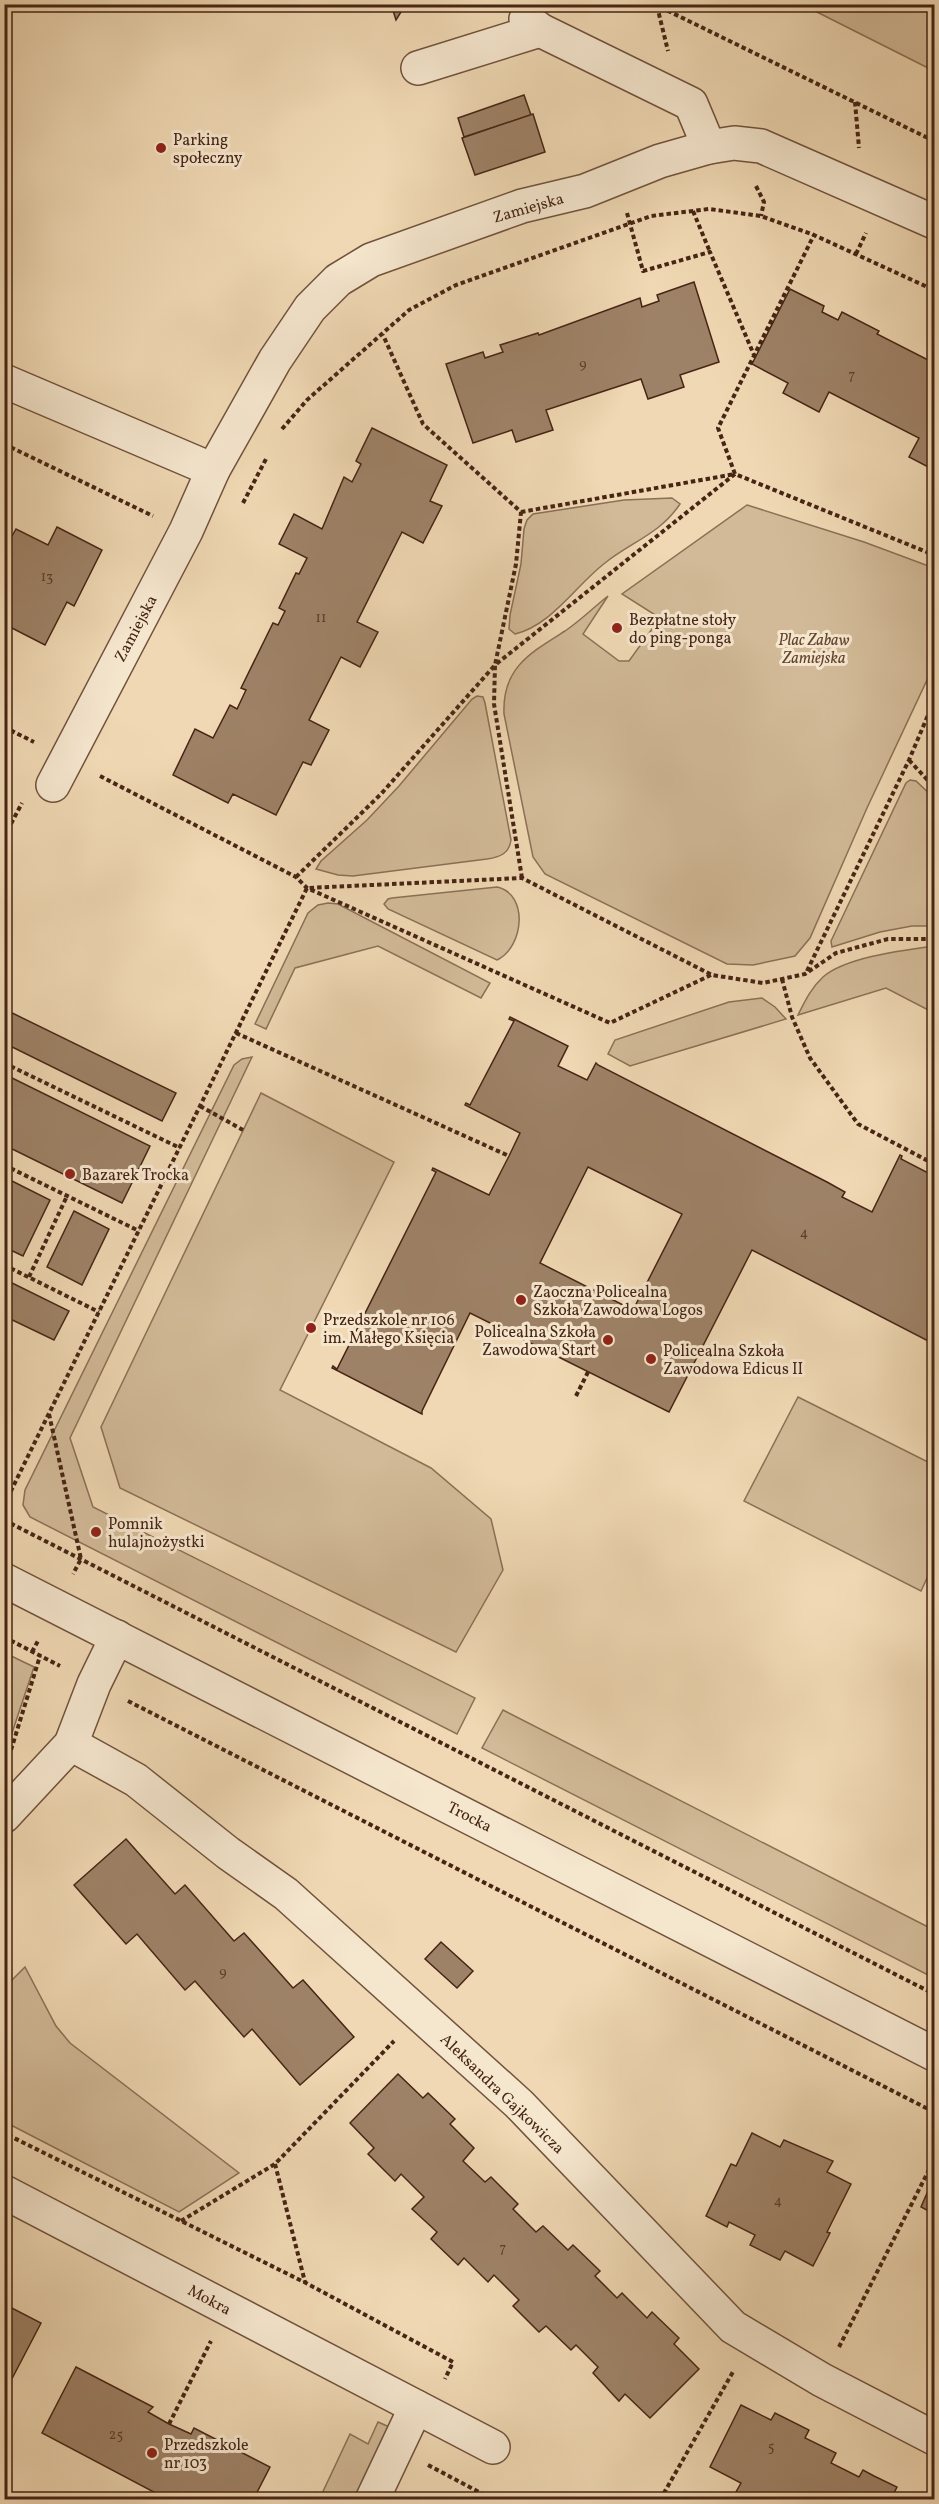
<svg xmlns="http://www.w3.org/2000/svg" width="939" height="2504" font-family="Vollkorn,serif">
<style>
.green{fill:#d2ba98;stroke:#8c7056;stroke-width:1.5}
.building{fill:#9e8267;stroke:#472515;stroke-width:1.5;fill-rule:evenodd}
.lines{fill:none;stroke-linecap:round;stroke-linejoin:round}
.minor-casing{stroke:#71523c;stroke-width:36}
.path{stroke:#472515;stroke-width:4;stroke-dasharray:4.5 3;stroke-linecap:butt}
.minor{stroke:#f5e6ce;stroke-width:33}
.poi-dot{fill:#8f2418;stroke:#f5e6ce;stroke-width:2}
.labels{text-anchor:middle;stroke-width:6;stroke-linejoin:round;paint-order:stroke}
.number-label{font-size:14px;fill:#5d3c2a}
.poi-label{font-size:16px;fill:#472515;stroke:#f5e6ce;text-anchor:start}
.street-label{font-size:16px;fill:#472515;stroke:#f5e6ce}
.park-label{font-size:16px;font-style:italic;fill:#63432f;stroke:#f5e6ce}
</style>
<rect width="100%" height="100%" fill="#efd8b3"/>
<filter id="stains"><feTurbulence type="fractalNoise" baseFrequency=".00333" numOctaves="4"/><feColorMatrix values="0 0 0 0 .2 0 0 0 0 .09 0 0 0 0 .02 0 0 0 .5 -.17"/></filter>
<radialGradient id="worn" r=".72"><stop offset=".6" stop-color="#630" stop-opacity="0"/><stop offset="1" stop-color="#630" stop-opacity=".3"/></radialGradient>
<g class="green">
<polygon points="803,5 934,5 934,71"/>
<path d="M672 498 680 504C660 534 631 542 605 563 576 585 552 625 515 634L509 629 510 615 521 564 524 529 527 520 533 514 624 500Z"/>
<path d="M747 505 864 542 934 568V665L867 808 810 938 795 956 753 965 727 964 545 874 533 857 504 714C502 668 530 653 565 631 580 621 594 607 608 596L583 634 619 661H629L660 618 622 594Z"/>
<path d="M477 696 483 697 485 703 511 840C509 854 500 857 487 859L353 876 338 875 316 869 321 861 367 820 399 786 472 699Z"/>
<polygon points="910,780 916,781 934,798 934,926 912,926 880,932 832,947 831,941 906,783"/>
<path d="M497 887C529 894 524 947 497 960L388 909 384 904 388 899 392 898Z"/>
<polygon points="328,903 338,904 490,983 481,998 378,946 295,968 266,1029 255,1024 308,913 318,905"/>
<path d="M934 946V1013L886 988 798 1015C805 1001 811 988 823 977 846 957 905 950 934 946Z"/>
<polygon points="762,998 775,1007 786,1019 630,1066 608,1054 615,1040 729,1002"/>
<polygon points="252,1057 70,1438 93,1507 475,1698 457,1734 30,1517 23,1505 25,1490 234,1065 242,1059"/>
<polygon points="261,1093 394,1162 280,1390 431,1468 491,1519 503,1570 456,1652 120,1488 101,1427"/>
<polygon points="798,1397 934,1465 934,1563 921,1591 744,1501"/>
<polygon points="5,1653 34,1667 5,1754"/>
<polygon points="503,1710 934,1930 934,1978 482,1748"/>
<polygon points="25,1967 56,2026 70,2043 239,2173 179,2212 5,2122 5,1987"/>
<polygon points="378,2422 394,2429 361,2499 319,2500 350,2434 368,2444"/>
</g>
<g class="building">
<polygon points="391,4 406,4 396,20"/>
<polygon points="524,95 531,115 464,137 458,118"/>
<polygon points="533,114 545,152 475,175 462,138"/>
<polygon points="694,282 719,362 680,375 684,387 648,399 641,379 546,410 553,430 516,442 512,430 473,443 446,364 483,352 485,358 503,352 500,345 538,333 539,335 640,298 642,307 659,301 657,295"/>
<polygon points="790,289 824,306 822,312 838,320 842,312 879,331 877,334 934,363 934,470 909,457 919,438 829,392 819,412 783,393 788,383 752,364"/>
<polygon points="372,428 447,465 430,501 442,506 423,543 402,532 357,622 378,632 360,667 341,657 309,720 329,730 311,765 303,762 276,815 233,794 228,803 173,775 195,729 213,738 230,705 237,709 246,690 241,688 273,623 278,625 285,611 279,608 296,573 299,574 307,558 279,544 294,514 322,529 344,477 352,482 361,464 356,461"/>
<polygon points="57,527 102,550 74,606 67,602 45,645 4,624 4,532 12,536 16,529 48,545"/>
<polygon points="4,1009 176,1093 162,1121 4,1043"/>
<path d="M510 1017 568 1046 558 1066 587 1080 596 1063 598 1065 827 1182 845 1192 842 1197 872 1212 900 1155 902 1156 901 1159 934 1176V1344L752 1250 669 1412 470 1313 422 1411V1414L332 1368 333 1366 337 1369 436 1172 432 1170 433 1168 489 1195 509 1156 520 1133 465 1105 466 1103 470 1105 514 1021 509 1019ZM588 1167 682 1214 633 1310 540 1263Z"/>
<polygon points="4,1074 150,1146 122,1203 4,1145"/>
<polygon points="4,1177 50,1200 23,1256 4,1247"/>
<polygon points="74,1211 109,1229 82,1285 47,1267"/>
<polygon points="4,1279 69,1311 54,1340 4,1316"/>
<polygon points="126,1839 175,1894 185,1885 234,1941 244,1933 293,1988 303,1980 354,2037 300,2085 252,2029 244,2037 195,1981 185,1990 137,1934 126,1944 74,1885"/>
<polygon points="441,1942 473,1971 457,1988 425,1959"/>
<polygon points="398,2074 423,2098 428,2093 455,2119 450,2124 474,2148 463,2161 485,2182 491,2177 518,2204 513,2209 536,2232 543,2226 568,2250 573,2245 600,2271 595,2276 617,2298 622,2293 647,2318 652,2312 679,2338 674,2344 699,2369 650,2418 625,2394 619,2401 593,2373 598,2367 576,2345 571,2350 546,2326 539,2332 513,2306 519,2300 494,2275 488,2282 464,2258 458,2265 431,2239 437,2232 412,2209 424,2197 401,2174 395,2181 368,2154 374,2148 350,2123"/>
<polygon points="752,2133 780,2147 784,2140 833,2161 827,2172 851,2184 827,2232 830,2233 813,2266 785,2251 780,2260 750,2245 755,2235 729,2222 727,2227 706,2216 731,2164 736,2166"/>
<polygon points="934,2177 934,2214 921,2207"/>
<polygon points="4,2304 41,2323 4,2394"/>
<polygon points="76,2367 153,2407 148,2412 169,2424 191,2434 194,2428 270,2467 253,2500 172,2500 166,2496 165,2498 42,2433"/>
<polygon points="741,2405 771,2420 775,2413 809,2430 805,2438 836,2453 831,2463 859,2477 863,2470 874,2476 897,2487 894,2493 906,2500 751,2500 736,2492 741,2483 710,2467"/>
</g>
<g class="lines">
<g class="minor-casing">
<g id="minor">
<polyline points="526,19 540,30 691,104 709,147"/>
<polyline points="418,68 540,30"/>
<polyline points="4,381 213,470 275,360 310,308 338,280 371,260 522,206 585,191 660,161 709,147 734,143 761,146 934,222"/>
<polyline points="53,785 186,531 213,470"/>
<polyline points="4,1580 934,2054"/>
<polyline points="71,1744 136,1780 228,1853 286,1894 519,2104 733,2327 822,2380 934,2438"/>
<polyline points="4,1816 71,1744 94,1684 117,1637"/>
<polyline points="4,2192 493,2447"/>
<polyline points="372,2500 416,2407"/>
</g>
</g>
<g class="path">
<polyline points="654,4 934,141"/>
<polyline points="657,6 668,51"/>
<polyline points="855,102 859,148"/>
<polyline points="756,186 764,202 761,216"/>
<polyline points="693,211 710,252"/>
<polyline points="627,213 643,271 710,252 754,355"/>
<polyline points="856,254 866,233"/>
<polyline points="282,429 307,400 409,310 456,285 651,216 709,209 761,216 814,235 934,290"/>
<polyline points="4,444 153,516"/>
<polyline points="243,503 266,459"/>
<polyline points="521,512 735,474 718,428 814,235"/>
<polyline points="4,727 34,742"/>
<polyline points="909,760 934,787"/>
<polyline points="100,776 296,877 307,888 610,1023 711,975"/>
<polyline points="4,837 22,803"/>
<polyline points="296,877 381,794 495,665 516,564 521,512 423,424 383,335"/>
<polyline points="522,878 494,704 495,665 735,474 934,555"/>
<polyline points="807,971 909,760 934,701"/>
<polyline points="782,979 792,1017 810,1058 858,1124 934,1164"/>
<polyline points="236,1033 509,1156"/>
<polyline points="4,1063 180,1148"/>
<polyline points="200,1106 243,1130"/>
<polyline points="4,1165 139,1231"/>
<polyline points="4,1265 99,1312"/>
<polyline points="29,1277 67,1196"/>
<polyline points="576,1396 588,1372"/>
<polyline points="49,1414 81,1559 73,1574"/>
<polyline points="4,1505 307,888 522,878 712,975 763,983 805,974 836,953 888,939 934,939"/>
<polyline points="4,1520 934,1994"/>
<polyline points="4,1637 60,1666"/>
<polyline points="32,1652 39,1639"/>
<polyline points="128,1701 934,2112"/>
<polyline points="11,1750 40,1656"/>
<polyline points="8,2135 306,2283 453,2362 445,2379"/>
<polyline points="275,2164 305,2282"/>
<polyline points="181,2221 275,2164 394,2041"/>
<polyline points="839,2347 934,2160"/>
<polyline points="169,2424 211,2341"/>
<polyline points="428,2465 494,2500"/>
<polyline points="660,2500 734,2370"/>
</g>
<use href="#minor" class="minor"/>
</g>
<g class="poi-dot">
<circle cx="161" cy="148" r="6"/>
<circle cx="617" cy="628" r="6"/>
<circle cx="70" cy="1174" r="6"/>
<circle cx="521" cy="1300" r="6"/>
<circle cx="311" cy="1328" r="6"/>
<circle cx="608" cy="1340" r="6"/>
<circle cx="651" cy="1359" r="6"/>
<circle cx="96" cy="1532" r="6"/>
<circle cx="152" cy="2453" r="6"/>
</g>
<g class="labels">
<g class="number-label">
<text x="583" y="368">9</text>
<text x="852" y="379">7</text>
<text x="47" y="581">13</text>
<text x="321" y="622">11</text>
<text x="804" y="1237">4</text>
<text x="223" y="1976">9</text>
<text x="778" y="2205">4</text>
<text x="503" y="2252">7</text>
<text x="116" y="2439">25</text>
<text x="771" y="2451">5</text>
</g>
<g class="poi-label">
<text x="173" y="145">Parking<tspan x="173" dy="18">społeczny</tspan></text>
<text x="629" y="625">Bezpłatne stoły<tspan x="629" dy="18">do ping-ponga</tspan></text>
<text x="82" y="1180">Bazarek Trocka</text>
<text x="533" y="1297">Zaoczna Policealna<tspan x="533" dy="18">Szkoła Zawodowa Logos</tspan></text>
<text x="323" y="1325">Przedszkole nr 106<tspan x="323" dy="18">im. Małego Księcia</tspan></text>
<text x="596" y="1337" text-anchor="end">Policealna Szkoła<tspan x="596" dy="18">Zawodowa Start</tspan></text>
<text x="663" y="1356">Policealna Szkoła<tspan x="663" dy="18">Zawodowa Edicus II</tspan></text>
<text x="108" y="1529">Pomnik<tspan x="108" dy="18">hulajnożystki</tspan></text>
<text x="164" y="2450">Przedszkole<tspan x="164" dy="18">nr 103</tspan></text>
</g>
<g class="street-label">
<text transform="translate(528 207) rotate(-16)" y="6">Zamiejska</text>
<text transform="translate(135 628) rotate(-62)" y="6">Zamiejska</text>
<text transform="translate(470 1816) rotate(27)" y="6">Trocka</text>
<text transform="translate(503 2093) rotate(44)" y="6">Aleksandra Gajkowicza</text>
<text transform="translate(210 2299) rotate(28)" y="6">Mokra</text>
</g>
<g class="park-label">
<text x="814" y="645">Plac Zabaw<tspan x="814" dy="18">Zamiejska</tspan></text>
</g>
</g>
<rect width="939" height="2504" fill="none" stroke="#efd8b3" stroke-width="24"/>
<rect x="6" y="6" width="927" height="2492" fill="none" stroke="#472515" stroke-width="3"/>
<rect x="12" y="12" width="915" height="2480" fill="none" stroke="#472515" stroke-width="1.5"/>
<rect width="100%" height="100%" filter="url(#stains)"/>
<rect width="100%" height="100%" fill="url(#worn)"/>
</svg>
